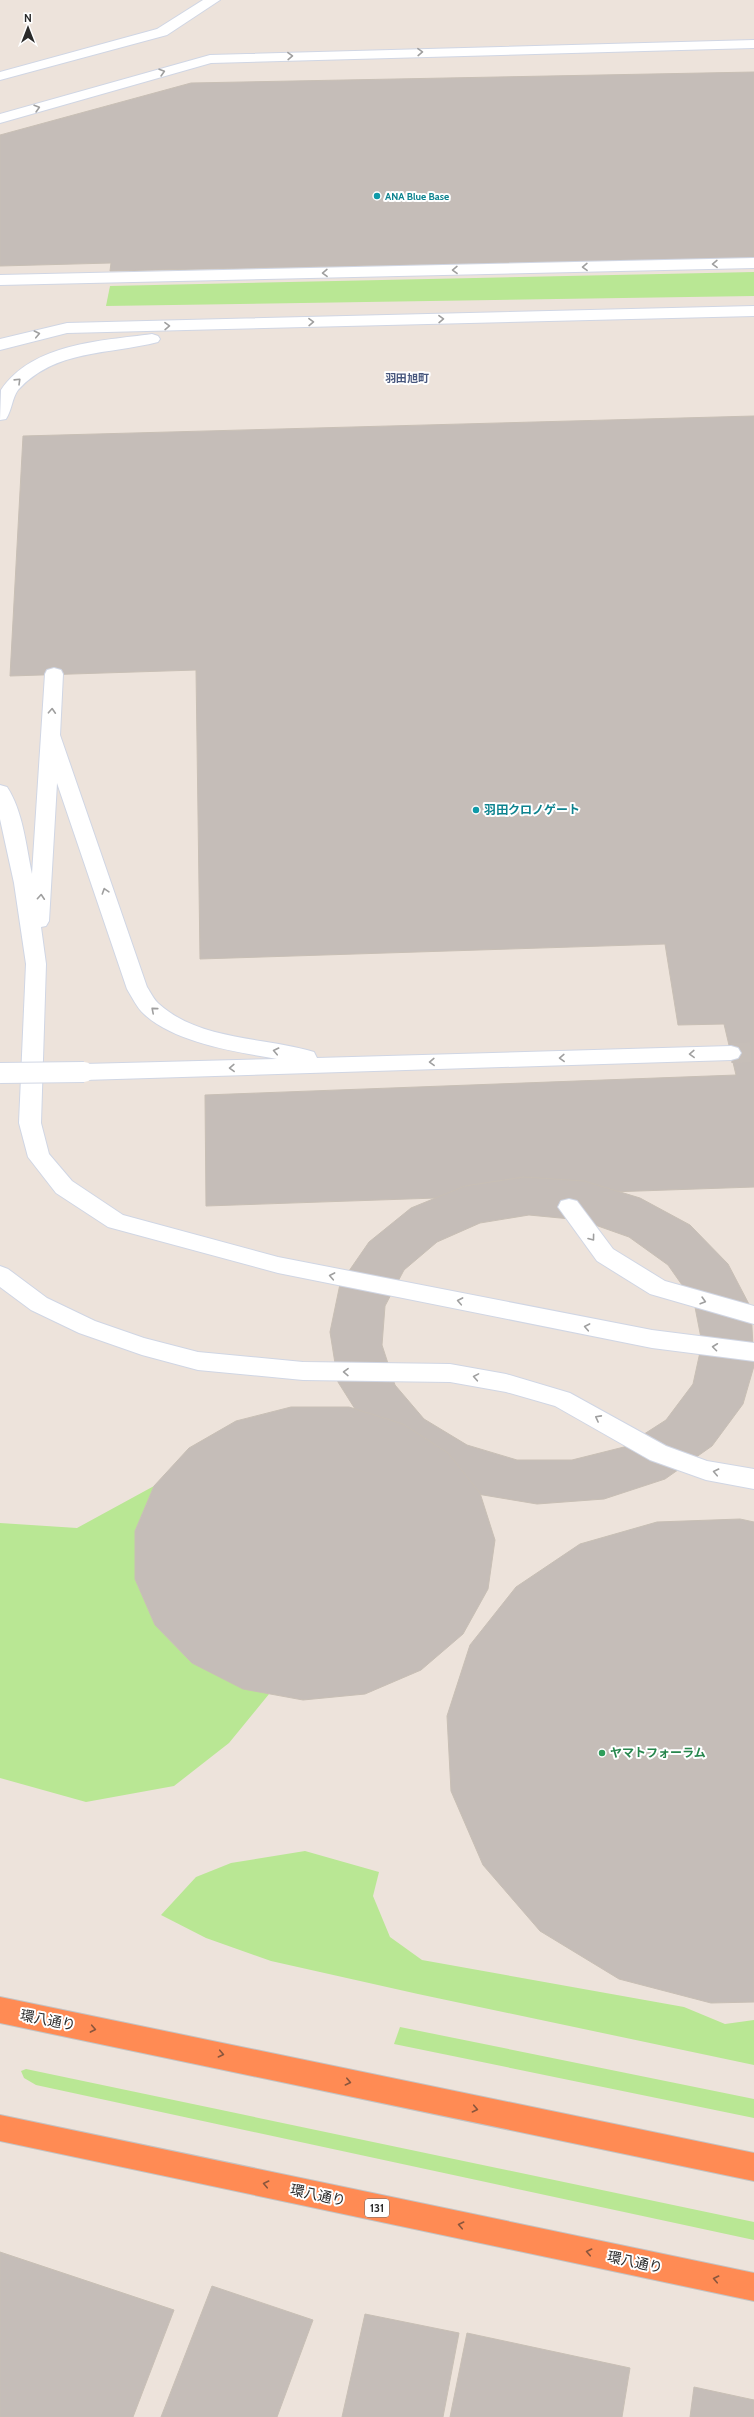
<svg xmlns="http://www.w3.org/2000/svg" width="754" height="2417" font-family="Cabin,'Noto Sans JP',sans-serif">
<style>
.green{fill:#b9e794}
.building{fill:#c5bdb8;stroke:#c8bfb5;fill-rule:evenodd}
.lines{fill:none;stroke-linecap:round;stroke-linejoin:round}
.minor-tunnel{stroke:#c6beb8;stroke-width:20;stroke-dasharray:20 10;stroke-linecap:butt}
.minor-casing{stroke:#d0d6e4;stroke-width:2}
.highway-casing{stroke:#c3c3c3;stroke-width:2}
.minor{fill:#fff;fill-rule:evenodd}
.highway{fill:#ff8b54;fill-rule:evenodd}
.minor-bridge-casing{stroke:#d0d6e4;stroke-width:22;stroke-linecap:butt}
.minor-bridge{stroke:#fff;stroke-width:20}
.oneway{stroke:#9f9f9f}
.oneway2{stroke:#8a563d}
.culture-dot{fill:#0f9aa8;stroke:#fff;stroke-width:1.5}
.leisure-dot{fill:#2e9e5b;stroke:#fff;stroke-width:1.5}
.labels{text-anchor:middle;stroke-width:4;stroke-linejoin:round;paint-order:stroke}
.far-culture-label{font-size:10px;font-weight:bold;fill:#0d838f;stroke:#fff;text-anchor:start}
.far-neighbourhood-label{font-size:11px;font-weight:bold;fill:#48577d;stroke:#fff}
.shield{fill:#fff;stroke:#6a6a6a;stroke-width:1}
.shield-label{font-size:11px;font-weight:bold;fill:#2a2a2a}
.culture-label{font-size:12px;font-weight:bold;fill:#0d838f;stroke:#fff;text-anchor:start}
.leisure-label{font-size:12px;font-weight:bold;fill:#27864d;stroke:#fff;text-anchor:start}
.near-street-label{font-size:14px;fill:#2a2a2a;stroke:#fff}
</style>
<rect width="100%" height="100%" fill="#ede3db"/>
<g class="green">
<polygon points="754,272 754,296 106,306 110,286"/>
<polygon points="154,1486 135,1531 135,1579 155,1625 192,1663 269,1694 229,1743 174,1786 86,1802 0,1778 0,1523 77,1528"/>
<polygon points="305,1851 379,1872 373,1896 390,1937 422,1960 684,2007 725,2024 754,2020 754,2065 418,1994 271,1961 206,1938 161,1915 196,1877 231,1863"/>
<polygon points="400,2027 754,2099 754,2118 394,2044"/>
<polygon points="26,2069 754,2222 754,2240 36,2085 24,2078 21,2071"/>
</g>
<g class="building">
<polygon points="754,72 754,258 110,271 111,263 0,266 0,135 191,83"/>
<polygon points="754,416 754,1187 206,1206 205,1095 736,1075 724,1024 678,1025 665,944 200,959 196,670 10,676 23,436"/>
<path d="M524 1177 584 1181 640 1198 690 1225 728 1264 751 1308 754 1366 743 1404 712 1446 665 1479 604 1499 537 1504 471 1493 412 1466 367 1428 338 1382 330 1332 340 1284 369 1242 411 1208 465 1186ZM529 1215 581 1220 629 1237 668 1265 694 1302 702 1343 693 1384 666 1420 624 1447 572 1460H517L467 1445 424 1419 395 1385 382 1345 385 1306 404 1270 437 1242 480 1223Z"/>
<polygon points="291,1407 349,1407 403,1424 448,1453 480,1493 495,1540 488,1589 463,1634 421,1670 365,1694 303,1700 243,1689 192,1663 155,1625 135,1579 135,1531 154,1486 189,1448 236,1421"/>
<polygon points="740,1519 754,1522 754,2002 711,2003 619,1979 540,1931 483,1865 451,1791 447,1716 470,1645 516,1587 580,1544 657,1522"/>
<polygon points="0,2252 174,2310 133,2417 0,2417"/>
<polygon points="212,2286 313,2320 277,2417 161,2417"/>
<polygon points="365,2314 459,2333 443,2417 342,2417"/>
<polygon points="467,2333 630,2368 622,2417 450,2417"/>
<polygon points="694,2387 754,2400 754,2417 690,2417"/>
</g>
<g class="lines">
<polyline class="minor-tunnel" points="731,1053 754,1052"/>
<g class="minor-casing">
<g id="minor">
<polygon points="203,0 220,0 167,35 0,80 0,72 157,29"/>
<polygon points="754,40 754,48 211,63 0,123 0,114 210,55"/>
<polygon points="754,258 754,268 0,285 0,275"/>
<polygon points="754,306 754,316 67,333 0,350 0,339 67,323"/>
<path d="M152 334 158 336 160 339 158 342C108 355 55 349 18 390 12 398 12 410 6 419L0 420 1 390C33 343 101 341 152 334Z"/>
<path d="M54 668 61 670 63 674 60 735 147 987C151 993 154 1000 159 1004 200 1041 265 1037 314 1052L317 1058 731 1046 738 1048 741 1053 738 1058 731 1060 84 1080 77 1077 73 1072 77 1067 84 1064 277 1059C237 1052 175 1043 144 1014 137 1008 132 997 127 989L57 783 49 921 46 926 41 927 46 964 41 1123 49 1154 72 1181 123 1215 278 1257 652 1330 754 1343V1361L652 1348 278 1273 108 1227 56 1193 28 1157 19 1123 26 964 14 883 0 819V785L7 787C23 811 26 846 32 874L45 674 47 670Z"/>
<polygon points="569,1199 577,1201 613,1249 665,1281 754,1306 754,1324 650,1294 597,1261 558,1207 561,1201"/>
<polygon points="0,1266 8,1269 47,1298 95,1321 144,1338 198,1352 303,1362 450,1364 506,1374 570,1393 666,1446 707,1461 754,1469 754,1489 706,1480 650,1460 555,1406 506,1392 450,1382 303,1380 198,1370 142,1355 79,1333 31,1310 0,1287"/>
</g>
</g>
<g class="highway-casing">
<g id="highway">
<polygon points="0,1997 754,2153 754,2181 0,2023"/>
<polygon points="0,2115 754,2273 754,2301 0,2141"/>
</g>
</g>
<use href="#minor" class="minor"/>
<use href="#highway" class="highway"/>
<g class="minor-bridge-casing">
<polyline id="minor-bridge" points="0,1073 84,1072"/>
</g>
<use href="#minor-bridge" class="minor-bridge"/>
</g>
<defs><path id="oneway-chevron" d="M-2-3.5L2.5 0L-2 3.5" fill="none" stroke-width="1.6" stroke-linecap="round" stroke-linejoin="round"/></defs>
<g class="oneway">
<use href="#oneway-chevron" transform="translate(420 52) rotate(-2)"/>
<use href="#oneway-chevron" transform="translate(290 56) rotate(-2)"/>
<use href="#oneway-chevron" transform="translate(162 72) rotate(-16)"/>
<use href="#oneway-chevron" transform="translate(37 108) rotate(-16)"/>
<use href="#oneway-chevron" transform="translate(715 264) rotate(179)"/>
<use href="#oneway-chevron" transform="translate(585 267) rotate(179)"/>
<use href="#oneway-chevron" transform="translate(455 270) rotate(179)"/>
<use href="#oneway-chevron" transform="translate(325 273) rotate(179)"/>
<use href="#oneway-chevron" transform="translate(441 319) rotate(-1)"/>
<use href="#oneway-chevron" transform="translate(311 322) rotate(-1)"/>
<use href="#oneway-chevron" transform="translate(167 326) rotate(-1)"/>
<use href="#oneway-chevron" transform="translate(37 334) rotate(-12)"/>
<use href="#oneway-chevron" transform="translate(18 381) rotate(-44)"/>
<use href="#oneway-chevron" transform="translate(52 711) rotate(-87)"/>
<use href="#oneway-chevron" transform="translate(105 891) rotate(-108)"/>
<use href="#oneway-chevron" transform="translate(41 897) rotate(-86)"/>
<use href="#oneway-chevron" transform="translate(154 1010) rotate(-139)"/>
<use href="#oneway-chevron" transform="translate(276 1051) rotate(-168)"/>
<use href="#oneway-chevron" transform="translate(692 1054) rotate(178)"/>
<use href="#oneway-chevron" transform="translate(562 1058) rotate(178)"/>
<use href="#oneway-chevron" transform="translate(432 1062) rotate(178)"/>
<use href="#oneway-chevron" transform="translate(232 1068) rotate(178)"/>
<use href="#oneway-chevron" transform="translate(592 1238) rotate(53)"/>
<use href="#oneway-chevron" transform="translate(332 1276) rotate(-169)"/>
<use href="#oneway-chevron" transform="translate(460 1301) rotate(-169)"/>
<use href="#oneway-chevron" transform="translate(703 1301) rotate(16)"/>
<use href="#oneway-chevron" transform="translate(587 1327) rotate(-169)"/>
<use href="#oneway-chevron" transform="translate(715 1347) rotate(-173)"/>
<use href="#oneway-chevron" transform="translate(346 1372) rotate(-179)"/>
<use href="#oneway-chevron" transform="translate(476 1377) rotate(-170)"/>
<use href="#oneway-chevron" transform="translate(598 1418) rotate(-152)"/>
<use href="#oneway-chevron" transform="translate(716 1472) rotate(-168)"/>
</g>
<g class="oneway2">
<use href="#oneway-chevron" transform="translate(93 2029) rotate(11)"/>
<use href="#oneway-chevron" transform="translate(221 2054) rotate(12)"/>
<use href="#oneway-chevron" transform="translate(348 2082) rotate(13)"/>
<use href="#oneway-chevron" transform="translate(475 2109) rotate(12)"/>
<use href="#oneway-chevron" transform="translate(266 2184) rotate(-168)"/>
<use href="#oneway-chevron" transform="translate(461 2225) rotate(-168)"/>
<use href="#oneway-chevron" transform="translate(589 2252) rotate(-168)"/>
<use href="#oneway-chevron" transform="translate(716 2279) rotate(-168)"/>
</g>
<g class="culture-dot">
<circle cx="377" cy="196" r="4"/>
<circle cx="476" cy="810" r="4"/>
</g>
<circle class="leisure-dot" cx="602" cy="1753" r="4"/>
<g class="labels">
<g class="far-culture-label">
<text x="385" y="200">ANA Blue Base</text>
</g>
<g class="far-neighbourhood-label">
<text x="407" y="382">羽田旭町</text>
</g>
<rect class="shield" x="365" y="2199" width="24" height="18" rx="3"/>
<g class="shield-label">
<text x="377" y="2212">131</text>
</g>
<g class="culture-label">
<text x="484" y="814">羽田クロノゲート</text>
</g>
<g class="leisure-label">
<text x="610" y="1757">ヤマトフォーラム</text>
</g>
<g class="near-street-label">
<text transform="translate(48 2020) rotate(11)" y="5">環八通り</text>
<text transform="translate(318 2195) rotate(12)" y="5">環八通り</text>
<text transform="translate(635 2262) rotate(12)" y="5">環八通り</text>
</g>
</g>
<g transform="translate(28 28)" stroke="#ffffff" stroke-width="3" paint-order="stroke">
<path d="M0-3L7 15L0 10L-7 15Z" fill="#2a2a2a"/>
<text y="-6" font-size="11" font-weight="bold" text-anchor="middle" fill="#2a2a2a">N</text>
</g>
</svg>
